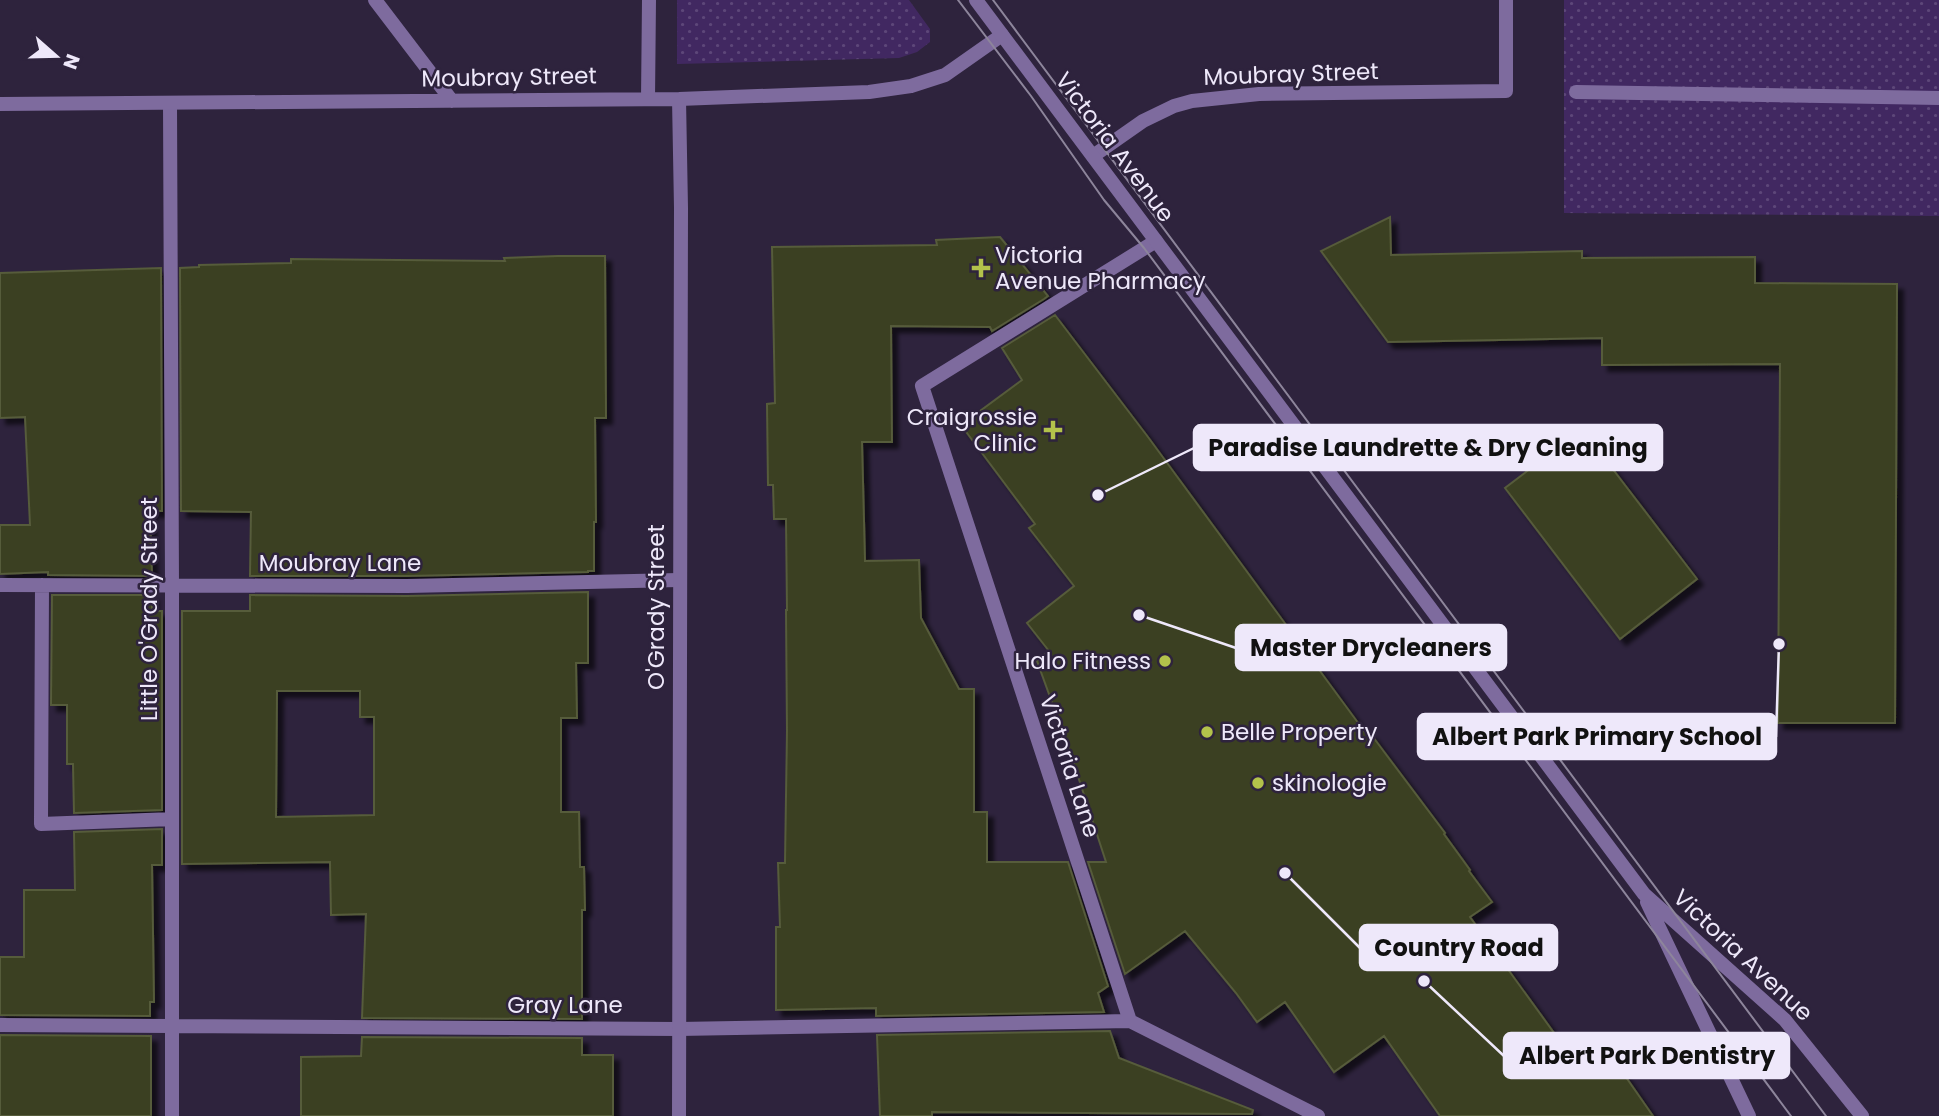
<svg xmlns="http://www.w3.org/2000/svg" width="1939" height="1116" viewBox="0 0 1939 1116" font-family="Poppins,sans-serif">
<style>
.park{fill:url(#park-dots)}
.building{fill:#3b4021;stroke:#565b3b;stroke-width:2;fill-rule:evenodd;filter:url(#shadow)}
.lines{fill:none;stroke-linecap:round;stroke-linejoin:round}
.service{stroke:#7e6b9e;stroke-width:14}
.minor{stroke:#7e6b9e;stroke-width:14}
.tertiary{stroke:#7e6b9e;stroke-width:14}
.tram{stroke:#8d859b;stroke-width:2}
.poi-dot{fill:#b3c24b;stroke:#2e233d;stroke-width:2.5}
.labels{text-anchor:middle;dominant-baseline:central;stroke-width:5;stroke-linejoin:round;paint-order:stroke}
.street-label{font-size:23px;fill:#eee8fa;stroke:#2e233d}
.poi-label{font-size:23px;fill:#eee8fa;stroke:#2e233d;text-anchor:start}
.leader{fill:none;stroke:#eee8fa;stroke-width:2.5}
.callout-dot{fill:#eee8fa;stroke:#2e233d;stroke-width:2.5}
.callout{fill:#eee8fa;stroke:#eee8fa;stroke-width:2.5}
.callout-label{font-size:24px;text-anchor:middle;font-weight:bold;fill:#111}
</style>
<defs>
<pattern id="park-dots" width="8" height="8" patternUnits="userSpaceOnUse" patternTransform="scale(1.75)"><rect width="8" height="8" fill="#412861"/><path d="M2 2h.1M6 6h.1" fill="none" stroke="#5d4779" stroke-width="1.8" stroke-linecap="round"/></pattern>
<filter id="shadow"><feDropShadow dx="6" dy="6" stdDeviation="2" flood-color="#0009"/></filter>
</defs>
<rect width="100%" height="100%" fill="#2e233d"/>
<path class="park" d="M 677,0 L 909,0 L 930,29 L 930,42 L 917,52 L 899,58 L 677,64 Z
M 1564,0 L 1939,0 L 1939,216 L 1564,213 Z"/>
<path class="building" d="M 1390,217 L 1391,255 L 1582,251 L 1582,258 L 1755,257 L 1755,283 L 1897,284 L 1895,723 L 1778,723 L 1780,364 L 1602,365 L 1602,338 L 1388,342 L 1321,251 Z
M 1000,237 L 1048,296 L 1044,299 L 992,331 L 990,327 L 891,326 L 892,442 L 862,442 L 865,561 L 919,560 L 921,618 L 959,689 L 974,689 L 974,812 L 987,812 L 987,862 L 1068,862 L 1108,986 L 1098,993 L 1104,1012 L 876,1016 L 876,1008 L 776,1010 L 776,927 L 780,927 L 778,863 L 785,863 L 787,731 L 786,610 L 787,610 L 786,519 L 774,519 L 773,485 L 768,485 L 767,404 L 775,403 L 772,247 L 937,245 L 936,240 Z
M 558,256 L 605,256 L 606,418 L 595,418 L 596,522 L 594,522 L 594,571 L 588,571 L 588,572 L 407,576 L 250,576 L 251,512 L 181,511 L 180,268 L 199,267 L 199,265 L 291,263 L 291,259 L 505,261 L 504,258 Z
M 161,268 L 162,511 L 150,511 L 152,576 L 48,575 L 48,572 L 0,574 L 0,525 L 30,525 L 25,417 L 0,418 L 0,273 Z
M 1055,315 L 1148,437 L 1367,735 L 1370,733 L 1445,833 L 1444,834 L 1470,870 L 1469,871 L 1492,902 L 1470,917 L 1573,1059 L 1600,1040 L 1653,1116 L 1440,1116 L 1384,1036 L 1334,1072 L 1285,1002 L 1257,1022 L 1236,993 L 1185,931 L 1125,974 L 1088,862 L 1106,862 L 1070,752 L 1037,661 L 1049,651 L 1027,623 L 1074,586 L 1029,528 L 1035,524 L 961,425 L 1022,380 L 1002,348 Z
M 1582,429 L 1697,579 L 1620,639 L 1505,488 Z
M 588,592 L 588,663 L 576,663 L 577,718 L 561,718 L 561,812 L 579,812 L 580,867 L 584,867 L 585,910 L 582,910 L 582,1019 L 362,1018 L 366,914 L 331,915 L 330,862 L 182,864 L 182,611 L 250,611 L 250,595 L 407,596 ZM 277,691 L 360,691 L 360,717 L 374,717 L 374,815 L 276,817 Z
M 52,595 L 152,595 L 152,611 L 162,611 L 162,810 L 74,813 L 73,764 L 67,764 L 67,705 L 51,705 Z
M 162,829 L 162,865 L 152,865 L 154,1002 L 150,1002 L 150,1016 L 0,1015 L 0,957 L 24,957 L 24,890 L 75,890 L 74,832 Z
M 1110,1031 L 1119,1058 L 1253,1110 L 1252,1114 L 932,1112 L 932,1116 L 880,1116 L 877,1035 Z
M 0,1035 L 151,1036 L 151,1116 L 0,1116 Z
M 362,1037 L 582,1038 L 582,1055 L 613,1055 L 613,1116 L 301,1116 L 301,1057 L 361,1056 Z"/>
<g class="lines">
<path class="service" d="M 1576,92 L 1939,98
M 170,103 L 172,585 L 172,1116
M 1156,241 L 922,386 L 1130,1021 L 1318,1116
M 0,585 L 407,586 L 679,580
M 42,585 L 41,824 L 172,819
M 0,1025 L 679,1029 L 1130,1021"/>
<path class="minor" d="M 375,0 L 452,101
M 648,99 L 649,0
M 0,104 L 679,99 L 869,92 L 911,86 L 945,75 L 1002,35
M 1093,156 L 1143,121 L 1174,106 L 1192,101 L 1259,94 L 1506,91 L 1506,0
M 679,1116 L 681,208 L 679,99"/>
<path class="tertiary" d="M 976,0 L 1644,894 L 1785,1020 L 1862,1116
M 1647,902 L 1749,1116"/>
<path class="tram" d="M 958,0 L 1031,96 L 1104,200 L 1144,248 L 1791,1116
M 993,0 L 1826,1116"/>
</g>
<g class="poi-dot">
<path d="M977.5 257.5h7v7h7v7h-7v7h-7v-7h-7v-7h7z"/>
<path d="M1049.5 419.5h7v7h7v7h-7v7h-7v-7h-7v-7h7z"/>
<circle cx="1165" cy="661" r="7"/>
<circle cx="1207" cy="732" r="7"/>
<circle cx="1258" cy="783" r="7"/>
</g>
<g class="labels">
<g class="street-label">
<text transform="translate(1291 74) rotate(-2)">Moubray Street</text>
<text transform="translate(509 77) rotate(-1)">Moubray Street</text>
<text transform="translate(1115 147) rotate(53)">Victoria Avenue</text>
<text x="340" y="563">Moubray Lane</text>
<text transform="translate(656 607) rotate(-90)">O'Grady Street</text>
<text transform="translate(149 609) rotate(-90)">Little O'Grady Street</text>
<text transform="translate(1070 766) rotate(72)">Victoria Lane</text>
<text transform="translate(1743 955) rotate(43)">Victoria Avenue</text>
<text x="565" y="1005">Gray Lane</text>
</g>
<g class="poi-label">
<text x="995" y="255">Victoria<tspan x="995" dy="26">Avenue Pharmacy</tspan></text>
<text x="1037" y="417" text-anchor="end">Craigrossie<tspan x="1037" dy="26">Clinic</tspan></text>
<text x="1151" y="661" text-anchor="end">Halo Fitness</text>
<text x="1221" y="732">Belle Property</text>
<text x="1272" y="783">skinologie</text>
</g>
</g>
<path class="leader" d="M1098 495L1194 448M1139 615L1236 648M1779 644L1776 737M1285 873L1360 948M1424 981L1504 1056"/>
<g class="callout-dot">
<circle cx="1098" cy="495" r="7"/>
<circle cx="1139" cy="615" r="7"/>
<circle cx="1779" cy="644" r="7"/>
<circle cx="1285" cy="873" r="7"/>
<circle cx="1424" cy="981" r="7"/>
</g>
<g class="callout">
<rect x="1194" y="425" width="468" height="45" rx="7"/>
<rect x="1236" y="625" width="270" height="45" rx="7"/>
<rect x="1418" y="714" width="358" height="45" rx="7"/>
<rect x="1360" y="925" width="197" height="45" rx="7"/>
<rect x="1504" y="1033" width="285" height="45" rx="7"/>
</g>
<g class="callout-label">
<text x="1428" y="456">Paradise Laundrette &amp; Dry Cleaning</text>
<text x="1371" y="656">Master Drycleaners</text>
<text x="1597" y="745">Albert Park Primary School</text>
<text x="1459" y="956">Country Road</text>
<text x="1647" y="1064">Albert Park Dentistry</text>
</g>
<g transform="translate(56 56) rotate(110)" stroke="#2e233d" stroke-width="5" paint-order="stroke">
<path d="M0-5L12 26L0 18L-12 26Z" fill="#eee8fa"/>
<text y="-10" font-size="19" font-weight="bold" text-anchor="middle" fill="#eee8fa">N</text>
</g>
</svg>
